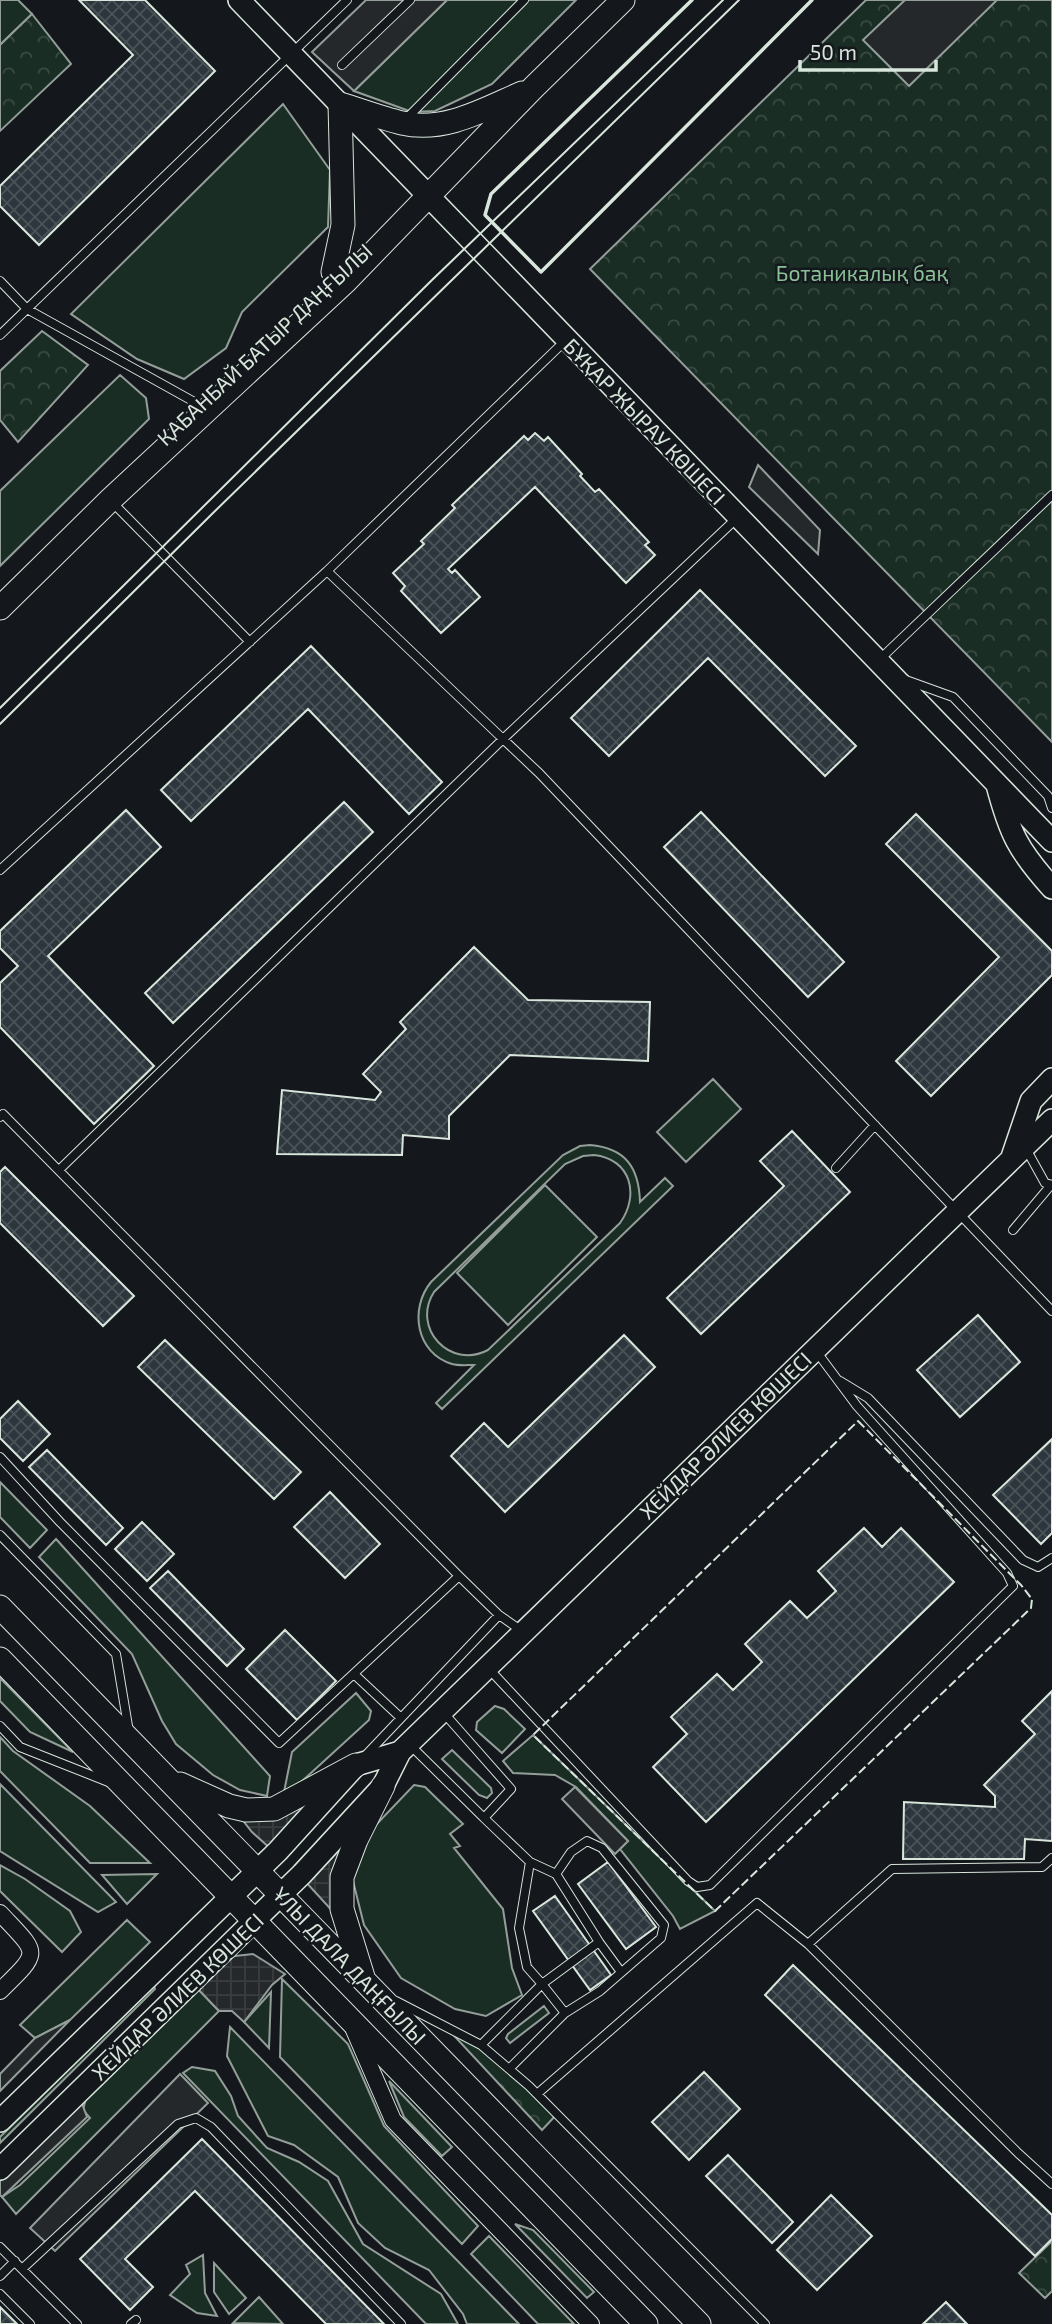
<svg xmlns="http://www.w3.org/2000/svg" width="1052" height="2324" viewBox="0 0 1052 2324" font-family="'Exo 2',sans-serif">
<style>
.grass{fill:#1a2d24;stroke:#939e99;stroke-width:2;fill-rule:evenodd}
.forest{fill:url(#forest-crowns);stroke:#939e99;stroke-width:2}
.parking{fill:#24282b;stroke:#939e99;stroke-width:2}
.plaza{fill:url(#plaza-grid);stroke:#939e99;stroke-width:2}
.building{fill:url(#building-cross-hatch);stroke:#d8e6dc;stroke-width:2}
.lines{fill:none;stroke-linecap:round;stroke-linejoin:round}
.service-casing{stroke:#d8e6dc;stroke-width:10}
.minor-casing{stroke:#d8e6dc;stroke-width:18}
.tertiary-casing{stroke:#d8e6dc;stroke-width:24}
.secondary-casing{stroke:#d8e6dc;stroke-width:25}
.service{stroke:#14181c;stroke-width:8}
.minor{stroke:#14181c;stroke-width:16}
.tertiary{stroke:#14181c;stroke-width:21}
.secondary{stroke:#14181c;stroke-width:23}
.tram{stroke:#d8e6dc;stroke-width:2}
.fence{stroke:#d8e6dc;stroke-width:2;stroke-dasharray:9 3.5;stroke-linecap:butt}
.wall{stroke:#d8e6dc;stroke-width:3.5}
.labels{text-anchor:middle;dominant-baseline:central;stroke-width:5;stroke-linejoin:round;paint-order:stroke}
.park-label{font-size:21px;fill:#8ac095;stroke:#14181c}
.street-label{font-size:21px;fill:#d8e6dc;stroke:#14181c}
</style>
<defs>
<pattern id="forest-crowns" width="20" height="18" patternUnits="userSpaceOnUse" patternTransform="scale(1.75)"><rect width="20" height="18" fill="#1a2d24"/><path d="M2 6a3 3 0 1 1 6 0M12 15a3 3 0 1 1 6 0" fill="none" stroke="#3b4b43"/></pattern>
<pattern id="plaza-grid" width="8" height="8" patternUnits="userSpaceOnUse" patternTransform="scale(1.75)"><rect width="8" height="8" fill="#24282b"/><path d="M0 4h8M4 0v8" fill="none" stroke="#393d3f"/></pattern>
<pattern id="building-cross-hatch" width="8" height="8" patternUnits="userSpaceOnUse" patternTransform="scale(1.75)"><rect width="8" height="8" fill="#2c363c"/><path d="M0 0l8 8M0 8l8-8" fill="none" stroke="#4a5358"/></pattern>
</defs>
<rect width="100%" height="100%" fill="#14181c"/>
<path class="grass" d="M 0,0 L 18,0 L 32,14 L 0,45 Z
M 447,0 L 576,0 L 492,84 L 435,111 L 412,112 L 354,91 Z
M 283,104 L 330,170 L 328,227 L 242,312 L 226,348 L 184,379 L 137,359 L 71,314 Z
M 120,375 L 146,398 L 149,419 L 0,566 L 0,491 Z
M 713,1079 L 741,1109 L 686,1162 L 657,1132 Z
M 590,1145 C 626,1148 639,1168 640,1202 L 665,1178 L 673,1186 L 442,1409 L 436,1403 L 474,1365 C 467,1365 459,1366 452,1364 C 416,1353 409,1309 431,1282 L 563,1155 L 580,1146 ZM 594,1155 C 631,1159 640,1195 620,1223 L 488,1350 C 450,1370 411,1328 434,1292 L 565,1164 L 583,1156 Z
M 545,1185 L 597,1237 L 508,1325 L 457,1273 Z
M 0,1482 L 47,1530 L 30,1548 L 0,1517 Z
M 56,1539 L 270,1776 L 267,1796 L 240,1790 L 213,1775 L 176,1744 L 162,1721 L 132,1654 L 39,1557 Z
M 0,1678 L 73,1752 L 30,1732 L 0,1701 Z
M 356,1693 L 371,1711 L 369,1720 L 300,1783 L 284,1792 L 292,1752 Z
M 495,1706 L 504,1709 L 525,1729 L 502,1753 L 476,1730 L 477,1722 Z
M 533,1735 L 715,1911 L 680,1929 L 673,1916 L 620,1849 L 628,1841 L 576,1787 L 555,1775 L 513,1773 L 503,1761 Z
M 0,1737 L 13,1751 L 90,1806 L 150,1863 L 90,1863 L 0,1771 Z
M 452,1750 L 491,1788 L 492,1793 L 487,1798 L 479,1795 L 442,1759 Z
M 0,1784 L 116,1902 L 98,1912 L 0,1851 Z
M 414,1785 L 425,1787 L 463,1824 L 450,1834 L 460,1846 L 454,1848 L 503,1909 L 512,1968 L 522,1995 L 486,2016 L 455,2009 L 401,1978 L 364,1925 L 352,1877 L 371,1830 Z
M 0,1865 L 25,1879 L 70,1911 L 81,1932 L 62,1952 L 0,1891 Z
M 157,1874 L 127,1904 L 102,1875 Z
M 127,1920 L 150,1942 L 70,2020 L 35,2038 L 20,2025 Z
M 282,1979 L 348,2044 L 384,2126 L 478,2226 L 462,2244 L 280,2057 Z
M 154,1986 L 155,1989 L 0,2143 L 0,2137 Z
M 197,1988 L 219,2011 L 16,2214 L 2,2197 L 20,2185 L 90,2118 L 83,2110 L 86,2098 Z
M 271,1992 L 269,2048 L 244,2022 Z
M 544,2006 L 549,2013 L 510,2043 L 506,2038 L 508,2034 Z
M 230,2027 L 519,2324 L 467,2324 L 463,2314 L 429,2270 L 385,2248 L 358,2223 L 338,2177 L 294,2145 L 268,2136 L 227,2056 Z
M 192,2067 L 215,2071 L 231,2096 L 238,2116 L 267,2148 L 299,2162 L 328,2181 L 363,2244 L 441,2294 L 458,2324 L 426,2324 L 183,2073 Z
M 389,2081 L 452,2147 L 442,2156 L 404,2117 Z
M 515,2224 L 533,2230 L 594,2292 L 587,2298 Z
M 489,2236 L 574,2324 L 538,2324 L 471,2254 Z
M 203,2255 L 205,2293 L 217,2316 L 197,2313 L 170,2295 L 190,2274 L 186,2265 Z
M 214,2263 L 246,2298 L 229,2314 L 214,2292 Z
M 259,2297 L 283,2324 L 233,2323 Z"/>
<path class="forest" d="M 866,0 L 1052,0 L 1052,742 L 590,269 Z
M 32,14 L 71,64 L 0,131 L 0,45 Z
M 42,331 L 88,365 L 18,442 L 0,420 L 0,371 Z
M 446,2027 L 481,2045 L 557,2114 L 542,2130 Z
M 1052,2241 L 1052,2291 L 1045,2298 L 1019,2273 Z"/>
<path class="parking" d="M 366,0 L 447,0 L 354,91 L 312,52 Z
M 905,0 L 997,0 L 909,86 L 863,40 Z
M 758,465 L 820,530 L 818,554 L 749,487 Z
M 575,1787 L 628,1841 L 615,1854 L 562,1799 Z
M 70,2020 L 0,2091 L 0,2074 L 35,2038 Z
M 180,2074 L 208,2103 L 55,2251 L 30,2228 Z
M 81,2101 L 87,2117 L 2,2197 L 0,2195 L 0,2181 Z"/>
<path class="plaza" d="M 310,1805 L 271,1849 L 252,1832 L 237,1813 L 274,1814 Z
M 342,1843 L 333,1871 L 336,1915 L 304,1880 Z
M 253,1954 L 285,1974 L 272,1985 L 244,2022 L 232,2011 L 219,2011 L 197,1988 L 217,1966 L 235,1956 Z"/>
<path class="building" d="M 79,0 L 145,0 L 215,71 L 39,245 L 0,206 L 0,186 L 133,55 Z
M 535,433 L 544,441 L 548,437 L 582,474 L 580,476 L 595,492 L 599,489 L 649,542 L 645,545 L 655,555 L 626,583 L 535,487 L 448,569 L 452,573 L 455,570 L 480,597 L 441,633 L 401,591 L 405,586 L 393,573 L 424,544 L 421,541 L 455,508 L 452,505 L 524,436 L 528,440 Z
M 700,590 L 856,746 L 825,776 L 708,658 L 609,756 L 571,718 Z
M 311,646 L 442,782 L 409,814 L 308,709 L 191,821 L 161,790 Z
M 344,802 L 373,832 L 173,1023 L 145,993 Z
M 126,810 L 161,847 L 48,956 L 154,1066 L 94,1124 L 0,1027 L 0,983 L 18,966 L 0,948 L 0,931 Z
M 701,812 L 844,962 L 808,997 L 664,847 Z
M 916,814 L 1052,951 L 1052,975 L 931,1096 L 896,1061 L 999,957 L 886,844 Z
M 474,947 L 528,1000 L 650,1002 L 648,1061 L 510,1055 L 449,1116 L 449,1139 L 403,1135 L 402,1155 L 277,1154 L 282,1090 L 375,1100 L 381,1092 L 363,1074 L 406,1029 L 400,1022 Z
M 792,1131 L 850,1192 L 701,1334 L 667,1298 L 784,1186 L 760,1161 Z
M 5,1167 L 134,1296 L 103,1326 L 0,1223 L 0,1172 Z
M 978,1315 L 1020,1362 L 960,1417 L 917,1370 Z
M 624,1335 L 655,1367 L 505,1512 L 451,1456 L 484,1423 L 508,1447 Z
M 165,1340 L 301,1472 L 274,1499 L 138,1367 Z
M 18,1401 L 50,1434 L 23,1461 L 0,1438 L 0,1419 Z
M 1052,1439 L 1052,1533 L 1041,1544 L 993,1495 Z
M 47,1450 L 123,1528 L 106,1545 L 29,1467 Z
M 330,1492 L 380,1544 L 345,1578 L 294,1527 Z
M 142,1522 L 174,1554 L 147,1581 L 115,1549 Z
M 864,1528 L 882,1547 L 901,1528 L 954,1582 L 706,1822 L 653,1767 L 687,1734 L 671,1717 L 717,1674 L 733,1690 L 762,1662 L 745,1644 L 790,1601 L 807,1618 L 836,1591 L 818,1571 Z
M 168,1571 L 244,1649 L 227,1666 L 150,1588 Z
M 285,1630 L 336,1681 L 297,1720 L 246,1669 Z
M 1052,1691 L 1052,1841 L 1025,1839 L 1024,1859 L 903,1859 L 904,1802 L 995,1807 L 995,1796 L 984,1785 L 1035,1734 L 1022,1721 Z
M 608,1862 L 656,1927 L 626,1949 L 578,1884 Z
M 555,1896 L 611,1975 L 590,1990 L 533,1911 Z
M 793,1965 L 1052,2215 L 1052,2239 L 1035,2256 L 765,1995 Z
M 704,2072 L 740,2109 L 689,2160 L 652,2122 Z
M 202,2139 L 384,2324 L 326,2324 L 195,2191 L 125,2259 L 153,2287 L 130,2310 L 80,2259 Z
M 728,2155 L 793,2222 L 772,2243 L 706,2176 Z
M 831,2195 L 872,2236 L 817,2290 L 777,2250 Z
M 946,2302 L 967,2324 L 923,2324 Z
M 0,2307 L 17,2324 L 0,2324 Z"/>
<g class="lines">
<g class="service-casing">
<path id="service" d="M 342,65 L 410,0
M 405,120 L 524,0
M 0,281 L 27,309 L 198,404
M 0,335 L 347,0
M 112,502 L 250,642
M 738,517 L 503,739 L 539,773 L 1052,1311
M 327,571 L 566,340
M 878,661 L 1052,495
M 903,679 L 953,697 L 1048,796 L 1052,808
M 0,870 L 327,571 L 503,739 L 59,1170
M 0,1117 L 3,1114 L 459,1576 L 499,1615 L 522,1631
M 1025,1147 L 1045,1183 L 1052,1185
M 836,1168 L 875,1125
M 1013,1230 L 1051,1185
M 840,1381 L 868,1398 L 1023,1560 L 1038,1567 L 1052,1558
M 0,1457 L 60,1522 L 279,1743 L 459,1576
M 0,1535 L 116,1654 L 129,1732
M 489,1669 L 688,1881 L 697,1887 L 710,1885 L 1013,1586 L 1007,1573 L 857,1406 L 816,1351
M 355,1675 L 401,1718
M 0,1726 L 20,1747 L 111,1783
M 409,1744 L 484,1818 L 511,1789 L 443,1712
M 364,1757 L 499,1615
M 484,1818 L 530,1862 L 519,1928 L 527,1967 L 542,1984 L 599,1942 L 556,1874 L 530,1862
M 556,1874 L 571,1852 L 587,1841 L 602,1848 L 664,1925 L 661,1938 L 600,1991 L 565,2013
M 599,1942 L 621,1972
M 808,1944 L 892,1869 L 1042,1867 L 1052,1858
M 396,2001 L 481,2045 L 529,2086 L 765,2324
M 481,2045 L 542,1984 L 565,2013 L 509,2069
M 537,2094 L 757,1903 L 808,1944 L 1018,2153 L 1052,2184
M 0,2247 L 77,2324
M 22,2269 L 178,2124 L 196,2118 L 211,2127 L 401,2324
M 0,2276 L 15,2261
M 0,2294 L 30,2324
M 131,2324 L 136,2320"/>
</g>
<g class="minor-casing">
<path id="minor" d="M 0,1913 C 39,1955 42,1950 0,1991
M 354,2030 L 393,2120 L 591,2324"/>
</g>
<g class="tertiary-casing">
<path id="tertiary" d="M 239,0 L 1052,841
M 997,785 C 1010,834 1018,850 1052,888
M 1012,1157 L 1031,1101 L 1052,1079
M 0,2121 L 278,1851 L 356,1765 L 400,1752
M 0,2169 L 302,1874 L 383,1786 L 400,1752 L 1052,1120"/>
</g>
<g class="secondary-casing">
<path id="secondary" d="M 333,272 L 343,225 L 340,104 C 360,110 381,118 402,123 C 444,133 485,109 522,93
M 0,608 L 110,500 L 346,281 L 534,87 L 623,0
M 0,1607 L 699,2324
M 0,1659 L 646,2324
M 180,1784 L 229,1806 L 246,1810 L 274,1809 L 356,1765
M 363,1977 L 342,1909 L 342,1877 L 356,1840 L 383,1786"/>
</g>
<use href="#service" class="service"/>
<use href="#minor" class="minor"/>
<use href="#tertiary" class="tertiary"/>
<use href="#secondary" class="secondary"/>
<path class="tram" d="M 0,708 L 432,280 L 723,0
M 0,724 L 214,512 L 739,0"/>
<path class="fence" d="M 858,1421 L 1021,1585 L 1032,1599 L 1031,1608 L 715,1911 L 533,1735 Z"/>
<path class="wall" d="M 692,0 L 491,194 L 485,215 L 541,272 L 812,0"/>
</g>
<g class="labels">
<g class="park-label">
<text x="862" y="272">Ботаникалық бақ</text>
</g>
<g class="street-label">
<text transform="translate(264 344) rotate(-43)">ҚАБАНБАЙ БАТЫР ДАҢҒЫЛЫ</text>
<text transform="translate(645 421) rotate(46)">БҰҚАР ЖЫРАУ КӨШЕСІ</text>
<text transform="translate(725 1435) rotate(-44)">ХЕЙДАР ӘЛИЕВ КӨШЕСІ</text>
<text transform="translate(350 1965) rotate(46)">ҰЛЫ ДАЛА ДАҢҒЫЛЫ</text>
<text transform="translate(177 1996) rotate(-44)">ХЕЙДАР ӘЛИЕВ КӨШЕСІ</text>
</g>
</g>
<path d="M800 60v10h136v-10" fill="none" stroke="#d8e6dc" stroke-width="3.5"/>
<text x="810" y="60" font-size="21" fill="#d8e6dc" stroke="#14181c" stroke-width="5" paint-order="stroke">50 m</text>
</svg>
